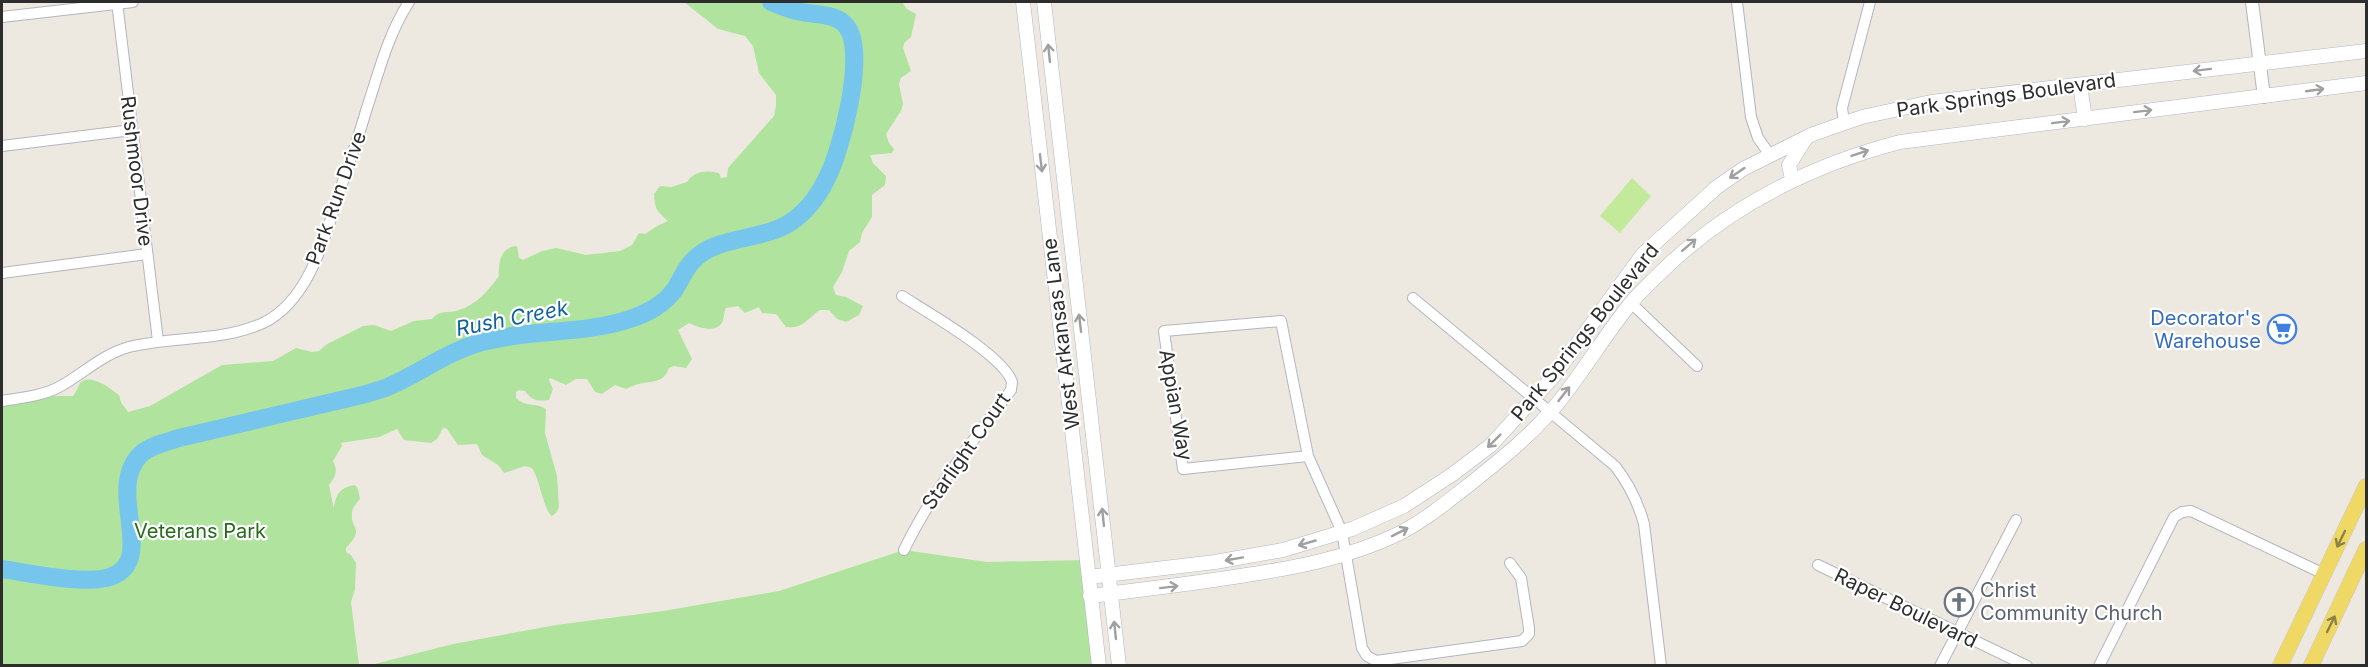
<svg xmlns="http://www.w3.org/2000/svg" width="2368" height="667" viewBox="0 0 2368 667" font-family="Inter,sans-serif">
<style>
.green{fill:#b0e39e}
.pitch{fill:#c2ea9a}
.lines{fill:none;stroke-linecap:round;stroke-linejoin:round}
.river{stroke:#76c5ed;stroke-width:18}
.minor-casing{stroke:#b3b5c0;stroke-width:12}
.tertiary-casing{stroke:#b3b5c0;stroke-width:14}
.secondary-casing{stroke:#b3b5c0;stroke-width:15}
.primary-casing{stroke:#c8c8c8;stroke-width:16}
.minor{stroke:#fff;stroke-width:10}
.tertiary{stroke:#fff;stroke-width:12}
.secondary{stroke:#fff;stroke-width:14}
.primary{stroke:#efd864;stroke-width:15}
.oneway{stroke:#a0a0a0}
.oneway2{stroke:#8e8248}
.labels{text-anchor:middle;dominant-baseline:central;stroke-width:4.5;stroke-linejoin:round;paint-order:stroke}
.street-label{font-size:20px;fill:#2d2d2d;stroke:#fff}
.shop-label{font-size:20px;fill:#366cbe;stroke:#fff;text-anchor:end}
.park-label{font-size:20px;fill:#276a1c;stroke:#fff}
.worship-label{font-size:20px;fill:#5b616d;stroke:#fff;text-anchor:start}
.water-label{font-size:21px;font-style:italic;fill:#10639e;stroke:#fff}
</style>
<rect width="100%" height="100%" fill="#eee9e0"/>
<path class="green" d="M 684,2 L 853,2 L 859,3 L 863,2 L 902,2 L 907,9 L 916,14 L 911,37 L 904,43 L 903,48 L 911,71 L 901,78 L 899,84 L 903,104 L 901,111 L 886,134 L 889,143 L 894,149 L 892,153 L 870,155 L 873,163 L 886,176 L 885,185 L 872,195 L 872,217 L 862,233 L 860,242 L 849,251 L 842,272 L 833,287 L 836,295 L 846,297 L 863,306 L 859,315 L 846,322 L 837,319 L 829,310 L 820,310 C 808,318 802,330 786,327 L 776,314 L 762,313 L 759,307 L 745,313 L 738,306 L 726,308 C 724,312 724,319 722,323 C 714,334 698,327 689,323 L 678,330 L 692,359 L 686,368 L 674,366 L 669,368 C 663,385 650,380 635,385 C 632,386 629,388 626,389 L 615,385 L 602,394 L 595,392 L 587,379 L 576,379 L 566,385 L 550,378 L 549,380 L 553,389 L 549,400 C 538,402 531,400 525,391 L 519,390 L 516,392 L 516,398 C 527,408 535,402 546,409 L 545,433 L 557,476 L 559,507 L 556,513 L 552,516 C 543,509 541,482 532,468 L 525,466 L 504,473 L 498,465 L 482,455 L 477,444 L 458,445 L 447,429 L 443,428 L 437,439 L 431,443 L 404,440 L 397,429 L 379,437 L 341,443 L 342,446 L 333,461 C 338,470 336,477 329,485 L 334,509 C 335,495 340,487 355,485 L 358,489 L 360,499 C 357,503 353,506 352,512 C 350,531 366,526 346,548 L 346,552 L 351,555 L 356,563 L 355,589 L 351,602 L 359,665 L 2,665 L 2,406 L 21,401 L 31,402 L 51,396 L 73,396 C 76,392 78,387 80,383 C 90,372 111,389 119,395 L 121,402 L 128,412 L 150,406 L 222,365 L 273,361 L 296,348 L 312,352 L 319,351 L 327,344 L 363,326 L 374,325 L 391,331 L 414,321 L 432,319 C 440,309 448,314 459,310 C 476,305 489,290 499,276 C 498,262 501,247 517,246 L 519,258 L 523,260 L 542,251 L 556,248 L 586,255 L 620,251 L 632,245 L 639,233 L 645,234 L 657,226 L 668,221 C 657,211 655,210 654,194 L 660,186 L 671,187 L 687,182 C 694,171 707,170 719,173 L 721,178 L 727,177 L 728,168 L 774,116 L 776,106 L 776,95 L 759,73 L 753,46 L 745,36 L 718,29 Z
M 904,550 L 987,562 L 1086,560 L 1098,666 L 367,666 L 453,644 L 556,625 L 663,611 L 779,591 Z"/>
<path class="pitch" d="M 1632,178 L 1651,196 L 1620,233 L 1600,216 Z"/>
<g class="lines">
<path class="river" d="M 2,569 C 29,573 80,584 106,578 C 162,564 103,491 141,454 C 151,445 167,442 179,438 L 362,395 C 372,392 382,390 392,385 C 423,371 449,351 482,342 C 530,329 582,335 630,319 C 646,314 665,304 675,289 C 682,278 687,264 698,256 C 722,236 764,240 791,222 C 806,212 818,196 826,180 C 841,152 867,54 847,27 C 837,13 815,15 801,12 C 790,10 781,6 771,2"/>
<g class="minor-casing">
<path id="minor" d="M 117,2 L 158,341
M 1737,2 L 1751,117 L 1758,138 L 1770,155
M 2,17 L 133,2
M 1844,122 L 1842,108 L 1870,2
M 2,146 L 132,130
M 2,273 L 147,254
M 902,296 C 927,312 1004,356 1012,382 L 1011,390 C 972,442 932,492 904,550
M 1413,298 L 1615,466 C 1629,484 1638,502 1644,524 L 1661,666
M 1631,303 L 1697,366
M 1281,321 L 1308,456 L 1183,469 L 1164,331 Z
M 2,401 C 20,398 42,396 59,387 C 83,374 101,355 129,347 C 173,336 221,342 263,323 C 309,301 325,237 339,193 C 348,166 358,139 366,111 C 378,75 388,34 409,2
M 1308,456 L 1342,532 L 1362,648 L 1367,656 L 1376,661 L 1522,641 L 1529,634 L 1529,628 L 1521,578 L 1510,563
M 1818,565 L 2027,666
M 1940,666 L 2016,520
M 2099,666 L 2174,517 L 2182,512 L 2191,511 L 2324,574"/>
</g>
<g class="tertiary-casing">
<path id="tertiary" d="M 2252,2 L 2264,97"/>
</g>
<g class="secondary-casing">
<path id="secondary" d="M 1023,2 L 1099,666
M 1044,2 L 1119,666
M 2080,85 L 2085,119
M 1792,179 L 1789,165 L 1806,138
M 1089,577 L 1215,562 L 1283,550 L 1352,529 L 1404,506 L 1453,474 L 1491,445 L 1553,377 L 1643,254 L 1717,187 L 1743,169 L 1813,134 L 1862,117 L 1931,102 L 2366,51
M 1090,596 C 1140,590 1190,584 1240,576 C 1294,568 1348,558 1398,534 C 1424,521 1447,502 1470,484 C 1504,457 1538,430 1565,394 C 1587,365 1607,333 1630,304 C 1638,294 1648,285 1657,276 C 1725,208 1808,166 1900,142 L 2366,83"/>
</g>
<g class="primary-casing">
<path id="primary" d="M 2280,666 L 2366,486
M 2311,666 L 2366,549"/>
</g>
<use href="#minor" class="minor"/>
<use href="#tertiary" class="tertiary"/>
<use href="#secondary" class="secondary"/>
<use href="#primary" class="primary"/>
</g>
<defs><path id="oneway-shaft" d="M-6 0H5M1.5-3L5.5 0L1.5 3" fill="none" stroke-width="1.6" stroke-linecap="round" stroke-linejoin="round" transform="scale(1.5)"/></defs>
<g class="oneway">
<use href="#oneway-shaft" transform="translate(1049 53) rotate(-96)"/>
<use href="#oneway-shaft" transform="translate(2202 70) rotate(173)"/>
<use href="#oneway-shaft" transform="translate(2315 90) rotate(-8)"/>
<use href="#oneway-shaft" transform="translate(2143 111) rotate(-7)"/>
<use href="#oneway-shaft" transform="translate(2061 122) rotate(-7)"/>
<use href="#oneway-shaft" transform="translate(1860 153) rotate(-19)"/>
<use href="#oneway-shaft" transform="translate(1041 163) rotate(83)"/>
<use href="#oneway-shaft" transform="translate(1737 173) rotate(146)"/>
<use href="#oneway-shaft" transform="translate(1689 245) rotate(-41)"/>
<use href="#oneway-shaft" transform="translate(1080 323) rotate(-97)"/>
<use href="#oneway-shaft" transform="translate(1564 394) rotate(-52)"/>
<use href="#oneway-shaft" transform="translate(1494 441) rotate(135)"/>
<use href="#oneway-shaft" transform="translate(1103 517) rotate(-96)"/>
<use href="#oneway-shaft" transform="translate(1400 532) rotate(-27)"/>
<use href="#oneway-shaft" transform="translate(1307 543) rotate(164)"/>
<use href="#oneway-shaft" transform="translate(1234 559) rotate(170)"/>
<use href="#oneway-shaft" transform="translate(1169 587) rotate(-7)"/>
<use href="#oneway-shaft" transform="translate(1115 630) rotate(-96)"/>
</g>
<g class="oneway2">
<use href="#oneway-shaft" transform="translate(2341 539) rotate(116)"/>
<use href="#oneway-shaft" transform="translate(2331 624) rotate(-64)"/>
</g>
<defs>
<g id="supermarket-ring" transform="scale(1.5)"><circle r="9.5" fill="#fff" stroke="#3f7fe0" stroke-width="1.5"/><path d="M-6-5.5h2.5l.6 2H6L4.5 2H-2.5L-4.4-4H-6ZM-1.5 3.2a1.3 1.3 0 1 0 .1 0ZM3 3.2a1.3 1.3 0 1 0 .1 0Z" fill="#3f7fe0"/></g>
<g id="church-ring" transform="scale(1.5)"><circle r="9.5" fill="#fff" stroke="#6b7280" stroke-width="1.5"/><path d="M-1.2-6h2.4v3.5h3.3v2.4h-3.3V6h-2.4V-.1h-3.3v-2.4h3.3Z" fill="#6b7280"/></g>
</defs>
<g fill-rule="evenodd">
<use href="#supermarket-ring" x="2282" y="329"/>
<use href="#church-ring" x="1959" y="602"/>
</g>
<g class="labels">
<g class="street-label">
<text transform="translate(2006 95) rotate(-8)">Park Springs Boulevard</text>
<text transform="translate(137 171) rotate(83)">Rushmoor Drive</text>
<text transform="translate(336 198) rotate(-70)">Park Run Drive</text>
<text transform="translate(1585 332) rotate(-51)">Park Springs Boulevard</text>
<text transform="translate(1061 334) rotate(-97)">West Arkansas Lane</text>
<text transform="translate(1176 405) rotate(80)">Appian Way</text>
<text transform="translate(966 451) rotate(-55)">Starlight Court</text>
<text transform="translate(1906 608) rotate(26)">Raper Boulevard</text>
</g>
<g class="shop-label">
<text x="2261" y="318">Decorator's<tspan x="2261" dy="23">Warehouse</tspan></text>
</g>
<g class="park-label">
<text x="200" y="531">Veterans Park</text>
</g>
<g class="worship-label">
<text x="1980" y="590">Christ<tspan x="1980" dy="23">Community Church</tspan></text>
</g>
<g class="water-label">
<text transform="translate(512 318) rotate(-11)">Rush Creek</text>
</g>
</g>
<rect width="2368" height="667" fill="none" stroke="#2d2d2d" stroke-width="6"/>
</svg>
